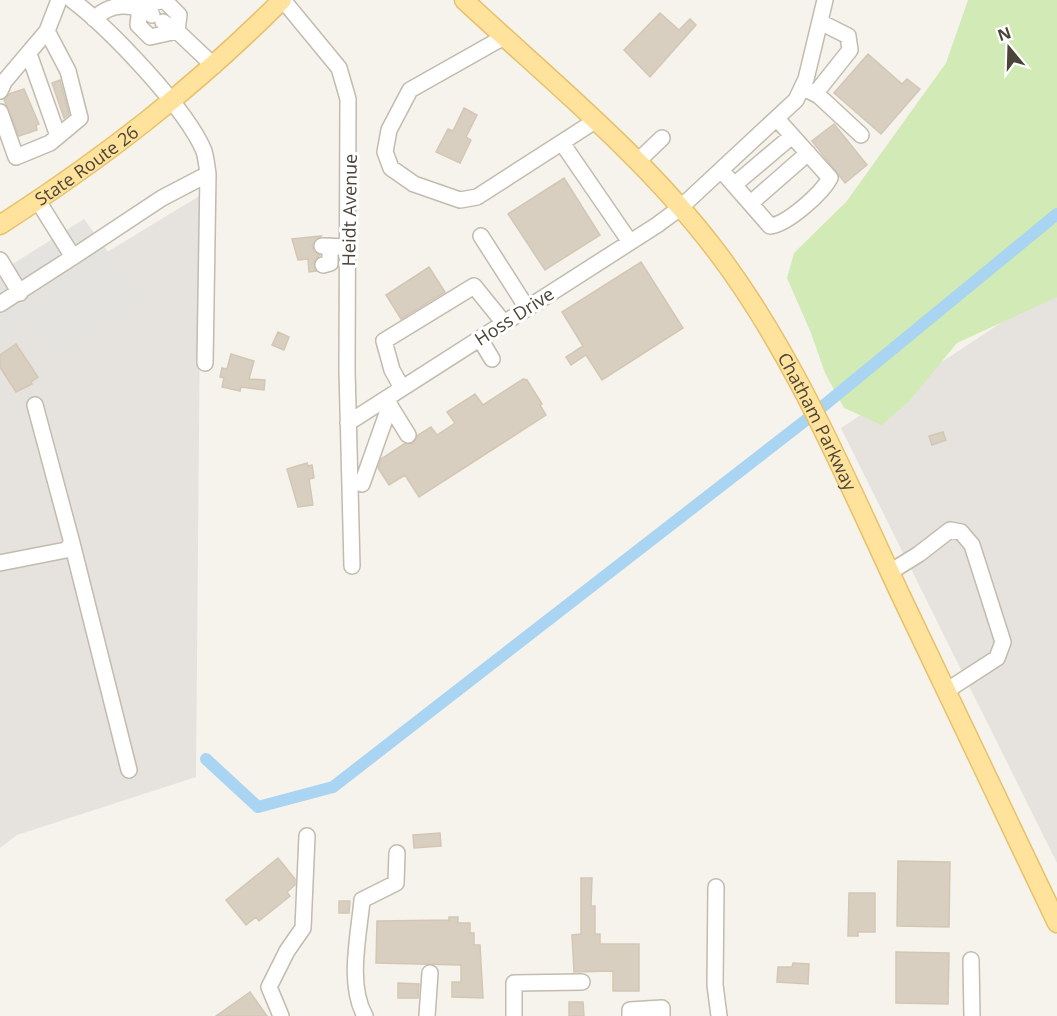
<svg xmlns="http://www.w3.org/2000/svg" width="1057" height="1016" viewBox="0 0 1057 1016" font-family="'Open Sans',sans-serif">
<style>
.industrial{fill:#e6e2dd}
.green{fill:#d2eab5}
.parking{fill:#e5e3e0}
.lines{fill:none;stroke-linecap:round;stroke-linejoin:round}
.canal{stroke:#a9d4f2;stroke-width:12}
.building{fill:#d8cfc1;stroke:#d3c7b4;stroke-width:1.5}
.minor-casing{stroke:#c2bbae;stroke-width:18}
.major-casing{stroke:#e6c16a;stroke-width:21}
.minor{stroke:#fff;stroke-width:15}
.major{stroke:#ffe39c;stroke-width:18}
.labels{text-anchor:middle;dominant-baseline:central;stroke-width:6;stroke-linejoin:round;paint-order:stroke}
.street-label{font-size:18px;fill:#4b4439;stroke:#fff}
</style>
<rect width="100%" height="100%" fill="#f6f3ec"/>
<path class="industrial" d="M 201,195 L 196,777 L 17,835 L 0,848 L 0,317 Z
M 1057,286 L 1057,863 L 841,428 Z"/>
<path class="green" d="M 968,0 L 1057,0 L 1057,297 L 957,343 L 910,400 L 882,425 L 844,408 L 825,373 L 811,333 L 787,278 L 794,253 L 846,202 L 946,63 Z"/>
<path class="parking" d="M 84,219 L 146,303 L 56,360 L 30,326 L 0,343 L 0,272 Z"/>
<g class="lines">
<path class="canal" d="M 822,407 L 1057,214
M 206,759 L 258,807 L 333,787 L 806,420"/>
</g>
<path class="building" d="M 660,13 L 679,30 L 690,19 L 696,25 L 650,77 L 624,50 Z
M 868,54 L 902,84 L 907,79 L 920,89 L 881,134 L 834,93 Z
M 60,80 L 69,114 L 64,118 L 52,83 Z
M 24,89 L 39,124 L 36,125 L 37,130 L 19,136 L 4,100 L 9,94 Z
M 464,108 L 477,115 L 466,137 L 471,140 L 460,163 L 436,152 L 448,129 L 453,131 Z
M 834,124 L 867,165 L 845,183 L 812,141 Z
M 564,178 L 600,235 L 545,270 L 508,214 Z
M 321,236 L 312,245 L 314,251 L 320,255 L 314,262 L 316,271 L 309,272 L 308,259 L 298,260 L 292,239 Z
M 641,262 L 683,328 L 602,380 L 586,355 L 571,365 L 566,357 L 583,346 L 562,312 Z
M 429,267 L 445,292 L 401,319 L 386,295 Z
M 278,332 L 289,337 L 284,350 L 272,345 Z
M 16,344 L 38,377 L 31,382 L 32,384 L 16,392 L 0,367 L 0,355 Z
M 231,354 L 254,361 L 249,379 L 265,380 L 264,390 L 241,387 L 240,391 L 222,387 L 224,378 L 220,377 L 222,368 L 227,369 Z
M 523,379 L 527,380 L 542,404 L 540,405 L 546,415 L 419,497 L 405,475 L 389,485 L 378,468 L 381,459 L 404,444 L 414,443 L 418,435 L 431,427 L 437,435 L 455,423 L 447,412 L 475,394 L 483,405 Z
M 943,432 L 946,440 L 932,445 L 929,436 Z
M 307,463 L 308,466 L 312,465 L 314,478 L 309,479 L 313,505 L 298,507 L 287,469 Z
M 440,833 L 441,846 L 414,848 L 413,835 Z
M 278,858 L 295,879 L 295,885 L 287,892 L 290,896 L 259,921 L 256,917 L 246,925 L 226,900 Z
M 898,861 L 950,862 L 949,927 L 897,926 Z
M 581,878 L 592,878 L 591,906 L 595,906 L 595,934 L 600,934 L 600,944 L 639,944 L 639,991 L 613,991 L 613,971 L 574,972 L 572,935 L 581,934 Z
M 849,893 L 875,893 L 875,932 L 858,932 L 858,936 L 848,936 Z
M 339,901 L 350,901 L 349,913 L 339,913 Z
M 449,917 L 458,917 L 458,923 L 470,923 L 470,933 L 474,933 L 474,945 L 480,945 L 483,998 L 452,997 L 452,982 L 461,982 L 461,965 L 376,963 L 377,921 L 449,920 Z
M 896,952 L 949,953 L 948,1004 L 896,1003 Z
M 793,963 L 809,964 L 808,984 L 777,982 L 778,967 L 792,967 Z
M 398,983 L 419,984 L 418,998 L 398,998 Z
M 250,992 L 267,1016 L 216,1016 Z
M 569,1002 L 583,1002 L 584,1016 L 569,1016 Z"/>
<g class="lines">
<g class="minor-casing">
<path id="minor" d="M 72,0 C 109,28 186,108 204,151 C 206,158 207,166 208,174 L 205,363
M 163,0 L 140,7 L 138,25 L 150,37 L 177,31 L 179,15 L 164,0
M 283,0 L 339,68 L 348,99 L 347,370 L 352,566
M 94,19 C 111,2 133,3 152,15
M 163,22 L 177,31 L 214,66
M 504,37 L 410,90 L 389,130 L 385,152 L 391,168 L 414,184 L 460,200 L 477,197 L 595,121
M 29,54 L 58,136
M 808,90 L 819,96 L 861,135
M 0,91 L 4,82 L 47,31 L 59,0
M 815,94 L 850,50 L 848,36 L 820,22
M 0,112 L 16,157 L 50,143 L 80,118 L 68,71 L 47,31
M 562,143 L 630,242
M 638,161 L 662,138
M 721,170 L 770,226 C 788,224 822,193 830,178 L 777,119
M 734,185 L 792,136
M 751,203 L 808,153
M 481,236 L 527,308
M 322,246 L 348,247
M 73,257 L 162,198 L 208,174
M 0,260 L 20,293
M 323,265 L 330,263 L 330,246
M 0,304 L 73,257 L 38,201
M 480,339 L 492,359
M 402,388 L 392,370 L 384,341 L 474,286 L 504,323
M 387,401 L 408,435
M 348,423 L 657,225 L 680,208 L 796,100 L 806,79 L 825,0
M 362,484 L 390,405
M 72,543 L 129,770
M 0,563 L 66,550 L 72,543 L 35,405
M 890,572 L 919,554 L 950,530 L 961,532 L 972,545 L 1003,642 L 997,658 L 946,691
M 716,887 L 715,985 L 719,1016
M 971,960 L 972,1016
M 281,1016 L 269,987 L 287,951 L 303,928 L 307,836
M 365,1016 C 347,984 359,935 362,900 L 396,883 L 397,853
M 427,1016 L 430,973
M 514,1016 L 514,983 L 582,982
M 630,1016 L 630,1010 L 662,1008 L 662,1016"/>
</g>
<g class="major-casing">
<g id="major">
<path id="s1" d="M 464,0 C 551,81 645,157 717,252 C 795,355 846,479 901,596 C 952,705 1006,814 1057,923"/>
<path id="s2" d="M 0,225 C 105,157 193,89 282,0"/>
</g>
</g>
<use href="#minor" class="minor"/>
<use href="#major" class="major"/>
</g>
<g class="labels">
<g class="street-label">
<text stroke="none"><textPath href="#s2" startOffset="105">State Route 26</textPath></text>
<text transform="translate(349 210) rotate(-89)">Heidt Avenue</text>
<text transform="translate(514 316) rotate(-33)">Hoss Drive</text>
<text stroke="none"><textPath href="#s1" startOffset="555">Chatham Parkway</textPath></text>
</g>
</g>
<g transform="translate(1009 48) rotate(341)" stroke="#ffffff" stroke-width="4.5" paint-order="stroke">
<path d="M0-4.5L10 22L0 15L-10 22Z" fill="#4b4439"/>
<text y="-9" font-size="16" font-weight="bold" text-anchor="middle" fill="#4b4439">N</text>
</g>
</svg>
